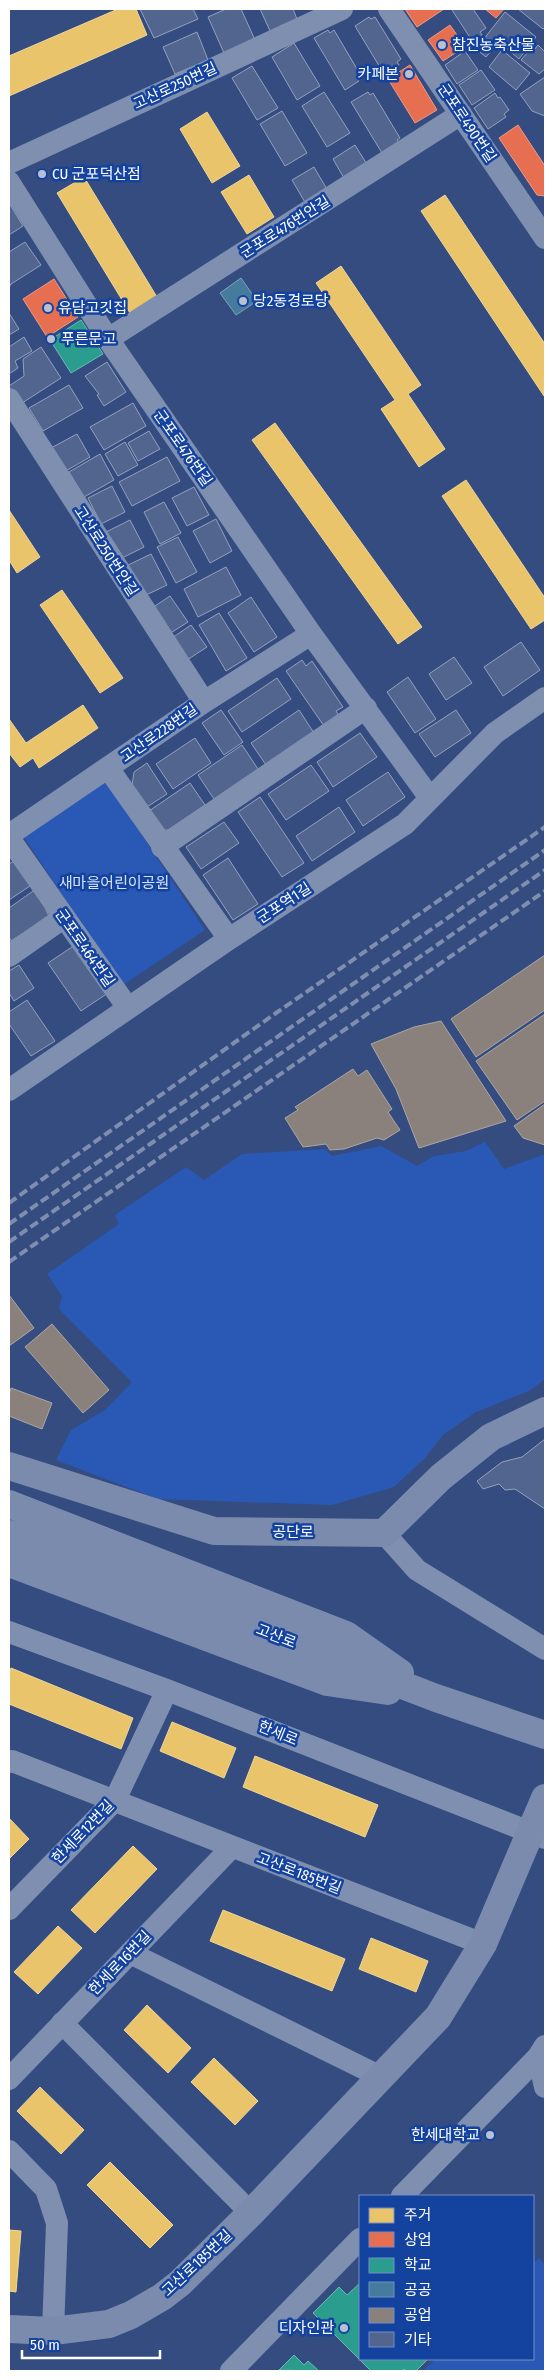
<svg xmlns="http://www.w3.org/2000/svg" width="554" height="2380" viewBox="0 0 554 2380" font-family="'Fira Sans Condensed','Noto Sans KR',sans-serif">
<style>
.green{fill:#2959b5}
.homes{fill:#e9c46a;stroke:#f0d697}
.shops{fill:#e76f51;stroke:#ee9a85}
.schools{fill:#2a9d8f;stroke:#6abab1}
.public{fill:#457b9d;stroke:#7da3ba}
.industry{fill:#8a817c;stroke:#ada7a3}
.building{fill:#52658e;stroke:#94a1be}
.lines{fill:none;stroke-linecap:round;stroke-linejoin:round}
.street{stroke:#7f8fb0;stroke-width:22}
.secondary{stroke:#7a8bae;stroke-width:28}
.rail{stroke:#7f8eaf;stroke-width:4;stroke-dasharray:9 4;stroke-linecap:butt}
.poi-dot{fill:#b8c0d3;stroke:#14429f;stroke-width:2}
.labels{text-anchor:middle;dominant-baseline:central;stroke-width:5;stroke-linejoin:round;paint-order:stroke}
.poi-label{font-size:15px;fill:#fff;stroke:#14429f;text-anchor:start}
.street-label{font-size:15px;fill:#fff;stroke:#14429f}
.park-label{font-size:15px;fill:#d5e3fd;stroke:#14429f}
</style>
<rect width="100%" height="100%" fill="#344c80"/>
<path class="green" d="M 106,781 L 205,930 L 123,985 L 23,836 Z
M 485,1142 L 504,1169 L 545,1154 L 545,1379 L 529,1391 L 476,1412 L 443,1435 L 425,1458 L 394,1487 L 332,1505 L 158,1499 L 56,1460 L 71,1430 L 105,1410 L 132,1382 L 59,1309 L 62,1296 L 47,1274 L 119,1224 L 115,1215 L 186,1167 L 204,1180 L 242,1154 L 325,1149 L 332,1156 L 381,1146 L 417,1166 L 434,1156 L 466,1151 Z
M 539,2258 L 545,2265 L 545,2371 L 423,2371 L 435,2359 L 533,2359 L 533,2264 Z"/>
<path class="homes" d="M 118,9 L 136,9 L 147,35 L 9,96 L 9,56 Z
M 207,112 L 240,166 L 212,183 L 180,129 Z
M 249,175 L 274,217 L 247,234 L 221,192 Z
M 84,177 L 160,302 L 133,318 L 57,193 Z
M 445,195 L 545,344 L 544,396 L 421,211 Z
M 341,266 L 421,385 L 408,394 L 445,449 L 419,467 L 381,409 L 395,400 L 316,283 Z
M 275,423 L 422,627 L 398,644 L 252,440 Z
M 466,480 L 545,598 L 545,620 L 531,629 L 442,496 Z
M 9,510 L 40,557 L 17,573 L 9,560 Z
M 62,590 L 123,678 L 100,693 L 40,605 Z
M 83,705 L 98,728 L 39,768 L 33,758 L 20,767 L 9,753 L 9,719 L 26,743 Z
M 11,1668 L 133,1718 L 121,1749 L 9,1704 L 9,1674 Z
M 172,1722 L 236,1748 L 224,1778 L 160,1751 Z
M 255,1756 L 378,1805 L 365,1837 L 243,1787 Z
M 9,1818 L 29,1839 L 9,1859 Z
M 133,1846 L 157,1869 L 95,1933 L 71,1910 Z
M 223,1910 L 345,1959 L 332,1991 L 210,1941 Z
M 58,1926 L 82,1948 L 38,1994 L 14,1972 Z
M 371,1938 L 428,1961 L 416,1992 L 359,1969 Z
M 147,2005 L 191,2048 L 168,2073 L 124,2030 Z
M 214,2058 L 258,2101 L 235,2125 L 191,2082 Z
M 40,2087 L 84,2130 L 61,2154 L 17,2111 Z
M 110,2162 L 173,2225 L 150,2248 L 87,2185 Z
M 9,2230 L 21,2231 L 16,2292 L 9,2291 Z"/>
<path class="shops" d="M 405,9 L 444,9 L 417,27 Z
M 485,9 L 504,9 L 496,18 Z
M 450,25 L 457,35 L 452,38 L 460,50 L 443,61 L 428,40 Z
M 410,65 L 437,110 L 415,123 L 388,79 Z
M 518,125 L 545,166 L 545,196 L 537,195 L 499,138 Z
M 54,279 L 78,317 L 47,337 L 23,299 Z"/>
<path class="schools" d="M 81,320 L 103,354 L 71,373 L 50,340 Z
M 360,2283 L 360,2359 L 428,2359 L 416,2371 L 406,2371 L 404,2369 L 401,2371 L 371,2371 L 313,2313 L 339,2287 L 347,2295 Z
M 294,2355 L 304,2365 L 308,2361 L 319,2371 L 279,2370 Z"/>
<path class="public" d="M 241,278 L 257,301 L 236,315 L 220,293 Z"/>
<path class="industry" d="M 545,955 L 545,1010 L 476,1057 L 451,1019 Z
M 545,1014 L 545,1101 L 517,1120 L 476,1061 Z
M 441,1021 L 506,1121 L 419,1148 L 396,1089 L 371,1044 L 414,1027 Z
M 353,1069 L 358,1076 L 367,1070 L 392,1109 L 388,1112 L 400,1130 L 384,1140 L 377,1138 L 344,1149 L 330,1150 L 326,1144 L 303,1147 L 285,1118 L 298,1110 L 295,1107 Z
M 545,1104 L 545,1145 L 523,1138 L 514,1126 Z
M 9,1295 L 34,1328 L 9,1346 Z
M 52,1324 L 109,1390 L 83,1413 L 25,1347 Z
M 11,1388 L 52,1403 L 42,1429 L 9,1416 L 9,1395 Z"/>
<path class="building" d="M 140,9 L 193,9 L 198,19 L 154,38 Z
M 226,9 L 241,9 L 255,40 L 224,53 L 208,17 Z
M 260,9 L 293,9 L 297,19 L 270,31 Z
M 454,9 L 473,9 L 486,28 L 480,32 L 482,35 L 473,42 L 452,10 Z
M 518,9 L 545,9 L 545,27 L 543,29 Z
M 505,12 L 536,37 L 519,59 L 499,42 L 486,57 L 476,49 Z
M 369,17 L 371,19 L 375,17 L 401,59 L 397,62 L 399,65 L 384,74 L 355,26 Z
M 328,30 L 330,33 L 334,30 L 360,74 L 356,76 L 359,81 L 345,90 L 314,38 Z
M 197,32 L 208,60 L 175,74 L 163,47 Z
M 294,43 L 320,86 L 297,100 L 272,57 Z
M 538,45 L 545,52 L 545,69 L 539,74 L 521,60 L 529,51 L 532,53 Z
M 502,50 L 530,73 L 516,90 L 489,67 Z
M 465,51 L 478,70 L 457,84 L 445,65 Z
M 252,66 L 278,108 L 257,120 L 232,78 Z
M 481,70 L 495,90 L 472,105 L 459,85 Z
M 545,77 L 545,116 L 532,111 L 520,94 Z
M 324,92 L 350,133 L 327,147 L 302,106 Z
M 368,92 L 370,95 L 373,93 L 400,138 L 397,140 L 399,143 L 382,153 L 351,102 Z
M 495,93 L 498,98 L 500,97 L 509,110 L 504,114 L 506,117 L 488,129 L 474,108 Z
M 282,111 L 307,153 L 285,166 L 260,124 Z
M 355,145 L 368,166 L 345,180 L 333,159 Z
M 314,167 L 328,191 L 306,204 L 292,180 Z
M 9,203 L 23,226 L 9,235 Z
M 25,242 L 41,265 L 11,284 L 9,288 L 9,252 Z
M 9,313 L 19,329 L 9,335 Z
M 24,337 L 32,351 L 15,361 L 18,368 L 9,374 L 9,347 Z
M 41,347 L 61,378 L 19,405 L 9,389 L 9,386 L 24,376 L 23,359 Z
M 107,362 L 126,392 L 104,406 L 97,395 L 99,394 L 85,376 Z
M 69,385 L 83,408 L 43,431 L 29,408 Z
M 133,403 L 146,426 L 104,450 L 90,427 Z
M 149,431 L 160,449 L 138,461 L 128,443 Z
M 77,434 L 90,457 L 64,472 L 51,448 Z
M 125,442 L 138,465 L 118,476 L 105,454 Z
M 100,454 L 114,480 L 84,497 L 69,472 Z
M 167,457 L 180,481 L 132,506 L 119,482 Z
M 112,486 L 125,512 L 101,524 L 88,498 Z
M 194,487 L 209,515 L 187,526 L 172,498 Z
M 164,502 L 181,533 L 160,544 L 144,512 Z
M 216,519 L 232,551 L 210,563 L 193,531 Z
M 130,520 L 144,547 L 120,559 L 106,532 Z
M 178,537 L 197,572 L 176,583 L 157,547 Z
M 151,554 L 167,585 L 144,596 L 124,567 Z
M 226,567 L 241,595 L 198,617 L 184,589 Z
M 170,596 L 188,622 L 169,634 L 152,608 Z
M 251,597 L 277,637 L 254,652 L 228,613 Z
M 219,613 L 247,658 L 226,671 L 199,625 Z
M 191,625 L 207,647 L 187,660 L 172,638 Z
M 521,642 L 540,670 L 503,696 L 484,667 Z
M 454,657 L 472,683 L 446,700 L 429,674 Z
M 302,660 L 306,666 L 312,661 L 343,707 L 336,711 L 339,716 L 324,726 L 286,671 Z
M 408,677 L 436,719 L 415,733 L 387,692 Z
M 277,678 L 291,699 L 242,732 L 228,711 Z
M 221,710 L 243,742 L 224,755 L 202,723 Z
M 299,710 L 314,733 L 266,765 L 251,743 Z
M 456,710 L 471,733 L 435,757 L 419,734 Z
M 360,733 L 377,757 L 333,787 L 317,762 Z
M 195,738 L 211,763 L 173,789 L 156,764 Z
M 242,745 L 258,769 L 214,799 L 198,775 Z
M 147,763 L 167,794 L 147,807 L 132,785 L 134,772 Z
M 311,765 L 329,791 L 286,820 L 268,794 Z
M 388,772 L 405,797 L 363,826 L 346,800 Z
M 190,783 L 205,805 L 168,830 L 162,830 L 149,811 Z
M 260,797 L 304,863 L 282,877 L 238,812 Z
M 339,807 L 355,832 L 312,861 L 296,836 Z
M 224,822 L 239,843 L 201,869 L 186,847 Z
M 228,858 L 258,904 L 233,920 L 203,875 Z
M 14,861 L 33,884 L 9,900 L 9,864 Z
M 36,889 L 49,916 L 11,941 L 9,937 L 9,908 Z
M 75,945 L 108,993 L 81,1011 L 48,963 Z
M 19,965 L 34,988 L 14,1001 L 9,993 L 9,971 Z
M 27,1000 L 55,1041 L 31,1056 L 9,1024 L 9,1012 Z
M 545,1439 L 545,1509 L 515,1489 L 505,1490 L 499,1484 L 483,1489 L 477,1481 L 502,1462 L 522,1457 Z"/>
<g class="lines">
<path class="street" d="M 389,9 L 545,238
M 9,163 L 342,9
M 9,182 L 108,339 L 311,634 L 430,798
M 108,339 L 461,114
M 9,399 L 204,702
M 108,768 L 229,939
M 9,835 L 204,702 L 311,634
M 9,838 L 128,1008
M 162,847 L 366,708
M 9,956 L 63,918
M 9,1090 L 229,939 L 405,824 L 495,733 L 545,698
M 384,1533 L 417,1570 L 545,1649
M 9,1632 L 167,1690 L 545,1838
M 9,1762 L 12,1761 L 483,1944
M 9,1909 L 115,1800 L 167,1690
M 130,1953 L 381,2077
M 62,2023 L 251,2213
M 538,2057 L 545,2087
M 9,2079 L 232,1847
M 9,2151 L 46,2189 L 57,2223 L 53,2331
M 402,2196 L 538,2057 L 545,2046
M 231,2371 L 360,2239"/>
<path class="secondary" d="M 9,1466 L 214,1531 L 384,1533 L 441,1477 L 491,1437 L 545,1411
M 9,1504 L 346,1635 L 400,1673
M 9,1534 L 436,1698 L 545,1735
M 9,1563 L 327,1682 L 388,1691
M 9,2329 L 53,2331 L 109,2324 L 131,2315 L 162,2297 L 180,2283 L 251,2213 L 438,2017 L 483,1944 L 545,1798"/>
<path class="rail" d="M 9,1203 L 276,1013 L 545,827
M 9,1224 L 545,850
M 9,1242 L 545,870
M 9,1262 L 545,891"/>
</g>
<g class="poi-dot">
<circle cx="442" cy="45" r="5"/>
<circle cx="409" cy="74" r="5"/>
<circle cx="42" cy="174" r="5"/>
<circle cx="243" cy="301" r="5"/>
<circle cx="48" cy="308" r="5"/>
<circle cx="51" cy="339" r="5"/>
<circle cx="490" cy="2135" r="5"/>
<circle cx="344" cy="2328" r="5"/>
</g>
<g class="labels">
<g class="poi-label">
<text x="452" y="45">참진농축산물</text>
<text x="399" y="74" text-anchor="end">카페본</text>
<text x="52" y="174">CU 군포덕산점</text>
<text x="253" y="301">당2동경로당</text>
<text x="58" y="308">유담고깃집</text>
<text x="61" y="339">푸른문고</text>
<text x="480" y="2135" text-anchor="end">한세대학교</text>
<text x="334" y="2328" text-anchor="end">디자인관</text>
</g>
<g class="street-label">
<text transform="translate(175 86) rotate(-25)">고산로250번길</text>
<text transform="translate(467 123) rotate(56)">군포로490번길</text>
<text transform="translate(285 227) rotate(-32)">군포로476번안길</text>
<text transform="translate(183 448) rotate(55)">군포로476번길</text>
<text transform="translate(106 551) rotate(57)">고산로250번안길</text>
<text transform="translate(159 733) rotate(-35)">고산로228번길</text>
<text transform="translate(284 903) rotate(-33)">군포역1길</text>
<text transform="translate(85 948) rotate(55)">군포로464번길</text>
<text transform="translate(293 1532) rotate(1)">공단로</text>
<text transform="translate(276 1636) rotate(21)">고산로</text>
<text transform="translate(278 1733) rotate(22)">한세로</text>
<text transform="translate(83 1832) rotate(-46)">한세로12번길</text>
<text transform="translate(299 1873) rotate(21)">고산로185번길</text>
<text transform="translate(120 1963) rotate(-46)">한세로16번길</text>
<text transform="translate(197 2263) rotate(-43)">고산로185번길</text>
</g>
<g class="park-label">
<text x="114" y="883">새마을어린이공원</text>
</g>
</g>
<rect width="554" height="2380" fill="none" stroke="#ffffff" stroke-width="20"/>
<rect x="359" y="2195" width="175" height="165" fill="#14429f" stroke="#728ec5"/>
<rect x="369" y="2208" width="25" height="15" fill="#e9c46a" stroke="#728ec5"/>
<text x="404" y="2220" font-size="15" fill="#ffffff">주거</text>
<rect x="369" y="2232" width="25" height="15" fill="#e76f51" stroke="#728ec5"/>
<text x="404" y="2245" font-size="15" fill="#ffffff">상업</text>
<rect x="369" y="2258" width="25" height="15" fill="#2a9d8f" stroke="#728ec5"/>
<text x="404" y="2270" font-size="15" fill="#ffffff">학교</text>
<rect x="369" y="2282" width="25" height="15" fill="#457b9d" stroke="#728ec5"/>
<text x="404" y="2295" font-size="15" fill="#ffffff">공공</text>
<rect x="369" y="2308" width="25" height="15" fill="#8a817c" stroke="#728ec5"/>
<text x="404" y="2320" font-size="15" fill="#ffffff">공업</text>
<rect x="369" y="2332" width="25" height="15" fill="#52658e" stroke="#728ec5"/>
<text x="404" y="2345" font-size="15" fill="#ffffff">기타</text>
<path d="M22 2350v8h138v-8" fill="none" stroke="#ffffff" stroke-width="2.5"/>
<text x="30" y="2350" font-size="15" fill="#ffffff" stroke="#14429f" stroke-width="4" paint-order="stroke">50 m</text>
</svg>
